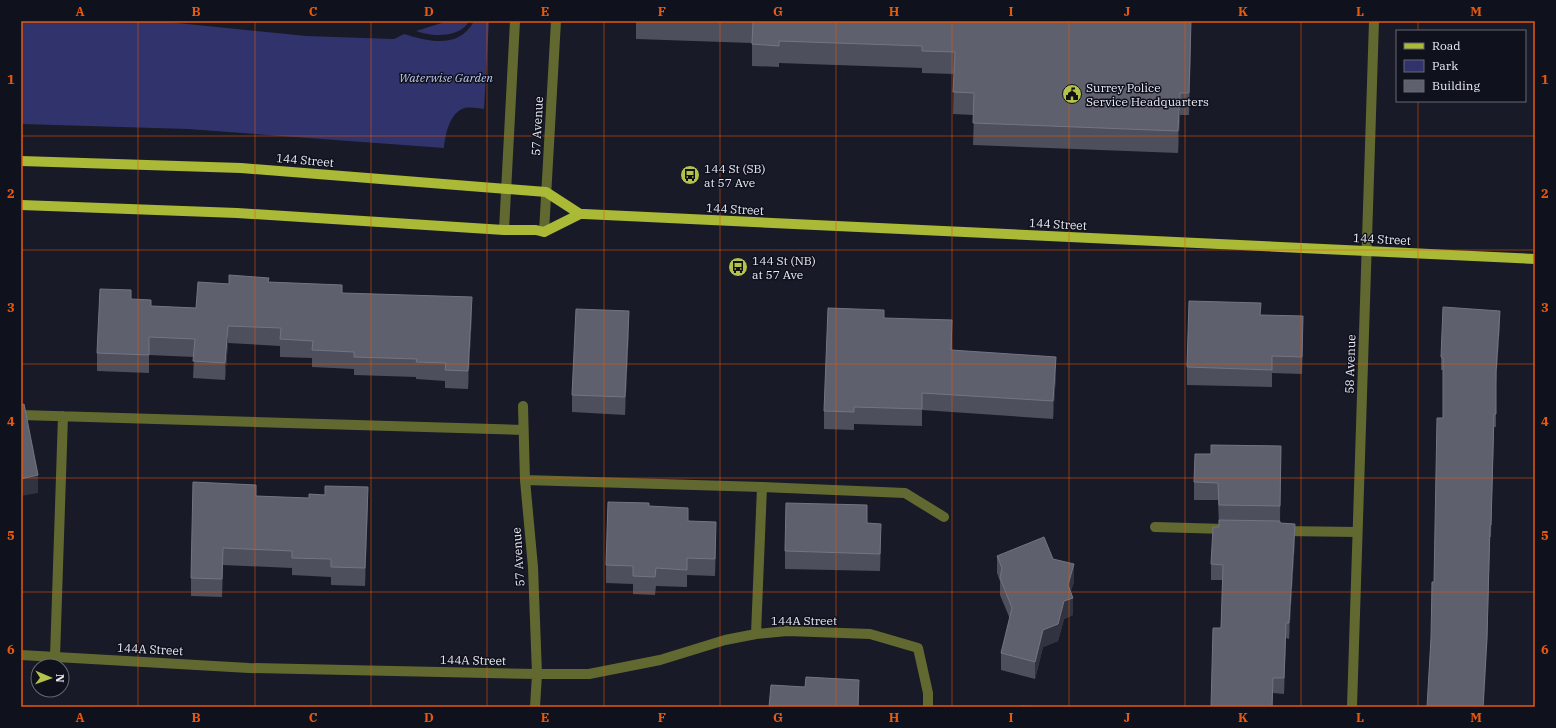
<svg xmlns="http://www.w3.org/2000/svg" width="1556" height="728" viewBox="0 0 1556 728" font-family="'IBM Plex Serif',serif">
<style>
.green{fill:#30336c}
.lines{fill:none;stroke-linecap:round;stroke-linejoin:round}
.minor{stroke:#616931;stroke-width:10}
.major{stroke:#aab936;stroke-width:10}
.wall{fill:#4d4f5d}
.shaded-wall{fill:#313341}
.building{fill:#5e606e;stroke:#747583}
.grid{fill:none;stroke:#e8590c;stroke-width:1;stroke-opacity:0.55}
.labels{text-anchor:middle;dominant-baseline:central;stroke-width:3;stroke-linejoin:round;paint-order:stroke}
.park-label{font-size:12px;font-style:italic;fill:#c0c7f1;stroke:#0f111d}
.poi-label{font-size:12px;fill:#eaebf5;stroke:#0f111d;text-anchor:start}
.street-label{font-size:12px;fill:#eaebf5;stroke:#0f111d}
.neatline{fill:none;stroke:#e8590c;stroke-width:1.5}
.grid-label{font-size:13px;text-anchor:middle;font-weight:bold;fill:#e8590c}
</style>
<rect width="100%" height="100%" fill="#181a27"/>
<path class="green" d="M 21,21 L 158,21 L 306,36 L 394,39 L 404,34 C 430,42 459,49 474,21 L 489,21 L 484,109 C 478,108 467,106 462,109 C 449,115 445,136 444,148 L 188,129 L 21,124 Z
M 448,21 L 469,21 C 461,38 431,37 416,31 Z"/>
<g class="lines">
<path class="minor" d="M 504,230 L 515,21
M 544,232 L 556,21
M 523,406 L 525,480 L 533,567 L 537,674 L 535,707
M 21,415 L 523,430
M 525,480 L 762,487
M 1155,527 L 1225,529
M 1283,531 L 1357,532
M 756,634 L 762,487 L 905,493 L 944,517
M 21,655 L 249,668 L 537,674 L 589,674 L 660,660 L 725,640 L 756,634 L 787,631 L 870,634 L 918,648 L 928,693 L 928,707
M 55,657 L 63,416
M 1352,707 L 1374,21"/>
<path class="major" d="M 21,161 L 241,168 L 546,192 L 580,214
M 21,205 L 237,213 L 504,230 L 536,230 L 544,232 L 580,214 L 584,214 L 1535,259"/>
</g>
<path class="wall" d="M 636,21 L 1185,21 L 1191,43 L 1189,115 L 1180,115 L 1178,153 L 973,145 L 974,115 L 953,114 L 954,74 L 922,73 L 922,68 L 779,63 L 779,67 L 752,66 L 752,43 L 636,39 Z
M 269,282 L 342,293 L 472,314 L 468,389 L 445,388 L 445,381 L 416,379 L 416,377 L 354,375 L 354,369 L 312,367 L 312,358 L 280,357 L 280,346 L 228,343 L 225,380 L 193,378 L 194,357 L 149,355 L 149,373 L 97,371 L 97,353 L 131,299 L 151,306 L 196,308 L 229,284 Z
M 1261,315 L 1303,333 L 1302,374 L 1272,373 L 1272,387 L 1187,385 L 1187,367 Z
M 884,318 L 952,337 L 952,350 L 1056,375 L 1053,419 L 922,410 L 922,426 L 854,424 L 854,430 L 824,429 L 824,411 Z
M 1500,323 L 1496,384 L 1496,427 L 1494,427 L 1491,537 L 1490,537 L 1487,650 L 1434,582 L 1443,418 L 1443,370 L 1441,370 L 1441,357 Z
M 629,329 L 625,415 L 572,412 L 572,395 Z
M 1281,446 L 1280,523 L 1295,539 L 1289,639 L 1286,638 L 1284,694 L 1273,693 L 1273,707 L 1211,707 L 1221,628 L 1223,580 L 1211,580 L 1211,564 L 1219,527 L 1218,500 L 1194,500 L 1194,482 L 1211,454 Z
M 256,496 L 368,504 L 365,586 L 331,585 L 331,577 L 292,575 L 292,568 L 223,565 L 222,597 L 191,596 L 191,578 Z
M 649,506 L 688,521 L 716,540 L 715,576 L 687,575 L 687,587 L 656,586 L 655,595 L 633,594 L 633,584 L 606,583 L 606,565 Z
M 867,523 L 881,541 L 880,571 L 785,569 L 785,551 Z
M 997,556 L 1053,559 L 1074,582 L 1070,593 L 1073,615 L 1064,619 L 1058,641 L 1043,647 L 1035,679 L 1001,670 L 1001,653 L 1010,619 L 1000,595 L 1000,581 L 997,573 Z"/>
<path class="shaded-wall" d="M 1191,21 L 1191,43 L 1189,115 L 1189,93 Z
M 1180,93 L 1180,115 L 1178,153 L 1178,131 Z
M 472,297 L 472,314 L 468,389 L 468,371 Z
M 629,311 L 629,329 L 625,415 L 625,397 Z
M 1500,311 L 1500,323 L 1496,384 L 1496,427 L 1496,372 Z
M 1303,316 L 1303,333 L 1302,374 L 1302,357 Z
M 228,326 L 228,343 L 225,380 L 225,363 Z
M 1056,357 L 1056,375 L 1053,419 L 1053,401 Z
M 38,475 L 38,493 L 21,496 L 21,479 Z
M 368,487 L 368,504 L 365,586 L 365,568 Z
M 716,522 L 716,540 L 715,576 L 715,559 Z
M 881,524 L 881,541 L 880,571 L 880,554 Z
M 1295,524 L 1295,539 L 1289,639 L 1289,623 Z
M 1490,525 L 1487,650 L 1484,707 L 1483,707 Z
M 223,548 L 223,565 L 222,597 L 222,579 Z
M 1074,564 L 1074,582 L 1068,600 L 1073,598 L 1073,615 L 1064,619 L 1058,641 L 1043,647 L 1035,679 L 1035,662 L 1043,630 L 1068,585 Z
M 1286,623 L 1286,638 L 1284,694 L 1284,678 Z
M 1273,678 L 1273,707 L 1272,707 Z
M 859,680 L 859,707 L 858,707 Z"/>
<path class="building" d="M 753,21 L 1191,21 L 1189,93 L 1180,93 L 1178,131 L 973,123 L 974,93 L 953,92 L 955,52 L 922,51 L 922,46 L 779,41 L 779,46 L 752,44 Z
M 229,275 L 269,278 L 268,282 L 342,285 L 342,293 L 472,297 L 468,371 L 445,370 L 446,363 L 416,362 L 417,359 L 354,357 L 354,352 L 312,350 L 313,341 L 280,339 L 281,328 L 228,326 L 225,363 L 193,361 L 195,339 L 149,337 L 149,355 L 97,353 L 100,289 L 131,290 L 131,299 L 151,300 L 151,306 L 196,308 L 198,282 L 229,284 Z
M 1189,301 L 1261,303 L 1260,315 L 1303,316 L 1302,357 L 1272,356 L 1272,370 L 1187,367 Z
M 1443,307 L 1500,311 L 1496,372 L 1496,414 L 1494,414 L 1491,525 L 1490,525 L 1487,637 L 1483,707 L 1427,707 L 1431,638 L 1432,582 L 1434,582 L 1437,418 L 1443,418 L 1443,358 L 1441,357 Z
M 828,308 L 884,310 L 884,318 L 952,320 L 951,350 L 1056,357 L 1053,401 L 922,393 L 922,409 L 854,407 L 854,412 L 824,411 Z
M 576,309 L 629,311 L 625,397 L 572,395 Z
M 24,404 L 38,475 L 21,479 L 21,405 Z
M 1211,445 L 1281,446 L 1280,506 L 1219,505 L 1218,483 L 1194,482 L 1195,454 L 1211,454 Z
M 193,482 L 256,485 L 256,496 L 309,498 L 309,494 L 325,495 L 325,486 L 368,487 L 365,568 L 331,567 L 331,559 L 292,558 L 292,551 L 223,548 L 222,579 L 191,578 Z
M 608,502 L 649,503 L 649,506 L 688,508 L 688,521 L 716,522 L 715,559 L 687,558 L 687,570 L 656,568 L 655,577 L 633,576 L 633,566 L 606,565 Z
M 786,503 L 867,505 L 867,523 L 881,524 L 880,554 L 785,551 Z
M 1219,520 L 1280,521 L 1280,523 L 1295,524 L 1289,623 L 1286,623 L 1284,678 L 1273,678 L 1272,707 L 1211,707 L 1213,628 L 1221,628 L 1223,565 L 1211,564 L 1213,527 L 1219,527 Z
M 1044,537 L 1053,559 L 1074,564 L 1068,585 L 1073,598 L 1064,601 L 1058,624 L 1043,630 L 1035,662 L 1001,653 L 1012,608 L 1000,578 L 1002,568 L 997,556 Z
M 806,677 L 859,680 L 858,707 L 769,707 L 771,685 L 805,687 Z
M 1021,706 L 1053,707 L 1021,707 Z"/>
<path class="grid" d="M 138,21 L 138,707M 255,21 L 255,707M 371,21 L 371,707M 487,21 L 487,707M 604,21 L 604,707M 720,21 L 720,707M 836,21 L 836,707M 952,21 L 952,707M 1069,21 L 1069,707M 1185,21 L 1185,707M 1301,21 L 1301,707M 1418,21 L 1418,31M 1418,101 L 1418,707M 21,136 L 1535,136M 21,250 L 1535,250M 21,364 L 1535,364M 21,478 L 1535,478M 21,592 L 1535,592"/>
<defs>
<g id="civic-disc" transform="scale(1)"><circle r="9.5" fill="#b3c24b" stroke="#0f111d"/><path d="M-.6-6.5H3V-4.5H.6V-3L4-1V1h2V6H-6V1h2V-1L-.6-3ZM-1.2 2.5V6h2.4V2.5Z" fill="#111"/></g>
<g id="bus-disc" transform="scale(1)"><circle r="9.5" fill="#b3c24b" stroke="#0f111d"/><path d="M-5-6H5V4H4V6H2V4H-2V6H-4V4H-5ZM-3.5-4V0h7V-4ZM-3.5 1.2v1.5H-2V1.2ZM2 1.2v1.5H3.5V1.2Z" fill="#111"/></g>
</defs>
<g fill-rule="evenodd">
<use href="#civic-disc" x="1072" y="94"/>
<use href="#bus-disc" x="690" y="175"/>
<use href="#bus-disc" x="738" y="267"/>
</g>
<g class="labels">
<g class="park-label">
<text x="446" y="77">Waterwise Garden</text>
</g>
<g class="poi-label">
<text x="1086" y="87">Surrey Police<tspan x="1086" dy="14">Service Headquarters</tspan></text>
<text x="704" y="168">144 St (SB)<tspan x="704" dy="14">at 57 Ave</tspan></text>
<text x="752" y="260">144 St (NB)<tspan x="752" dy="14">at 57 Ave</tspan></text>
</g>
<g class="street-label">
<text transform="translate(537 126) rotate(-87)">57 Avenue</text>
<text transform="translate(305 160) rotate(5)">144 Street</text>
<text transform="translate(735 209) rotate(3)">144 Street</text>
<text transform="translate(1058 224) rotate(3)">144 Street</text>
<text transform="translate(1382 239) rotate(3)">144 Street</text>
<text transform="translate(1350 364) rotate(-88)">58 Avenue</text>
<text transform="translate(518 557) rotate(-94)">57 Avenue</text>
<text x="804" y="620">144A Street</text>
<text transform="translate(150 649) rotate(3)">144A Street</text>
<text transform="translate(473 660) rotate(1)">144A Street</text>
</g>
</g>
<rect width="1556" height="728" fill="none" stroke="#0f111d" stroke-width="44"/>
<rect x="1396" y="30" width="130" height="72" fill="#0f111d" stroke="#676873"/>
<rect x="1404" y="43" width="20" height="6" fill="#aab936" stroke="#676873"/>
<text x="1432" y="50" font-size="12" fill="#eaebf5">Road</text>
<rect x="1404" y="60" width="20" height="12" fill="#30336c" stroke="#676873"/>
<text x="1432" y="70" font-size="12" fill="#eaebf5">Park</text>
<rect x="1404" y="80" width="20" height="12" fill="#5e606e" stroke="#676873"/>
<text x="1432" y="90" font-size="12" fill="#eaebf5">Building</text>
<g transform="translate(50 678) rotate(92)"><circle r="19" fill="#0f111d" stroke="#676873"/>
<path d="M0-3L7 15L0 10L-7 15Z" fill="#b3c24b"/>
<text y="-6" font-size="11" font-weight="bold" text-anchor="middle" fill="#eaebf5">N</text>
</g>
<rect x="22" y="22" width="1512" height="684" class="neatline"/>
<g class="grid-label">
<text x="80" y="16">A</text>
<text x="196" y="16">B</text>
<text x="313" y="16">C</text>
<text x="429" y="16">D</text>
<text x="545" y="16">E</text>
<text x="662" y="16">F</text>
<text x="778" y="16">G</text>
<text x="894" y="16">H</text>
<text x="1011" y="16">I</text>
<text x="1127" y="16">J</text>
<text x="1243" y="16">K</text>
<text x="1360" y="16">L</text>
<text x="1476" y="16">M</text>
<text x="11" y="84">1</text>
<text x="1545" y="84">1</text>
<text x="11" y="198">2</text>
<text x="1545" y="198">2</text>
<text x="11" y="312">3</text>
<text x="1545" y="312">3</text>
<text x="11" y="426">4</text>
<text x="1545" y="426">4</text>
<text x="11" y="540">5</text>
<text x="1545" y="540">5</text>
<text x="11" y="654">6</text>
<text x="1545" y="654">6</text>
<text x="80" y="722">A</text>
<text x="196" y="722">B</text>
<text x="313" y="722">C</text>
<text x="429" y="722">D</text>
<text x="545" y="722">E</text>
<text x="662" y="722">F</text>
<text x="778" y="722">G</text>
<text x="894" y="722">H</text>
<text x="1011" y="722">I</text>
<text x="1127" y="722">J</text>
<text x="1243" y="722">K</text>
<text x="1360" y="722">L</text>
<text x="1476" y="722">M</text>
</g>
</svg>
